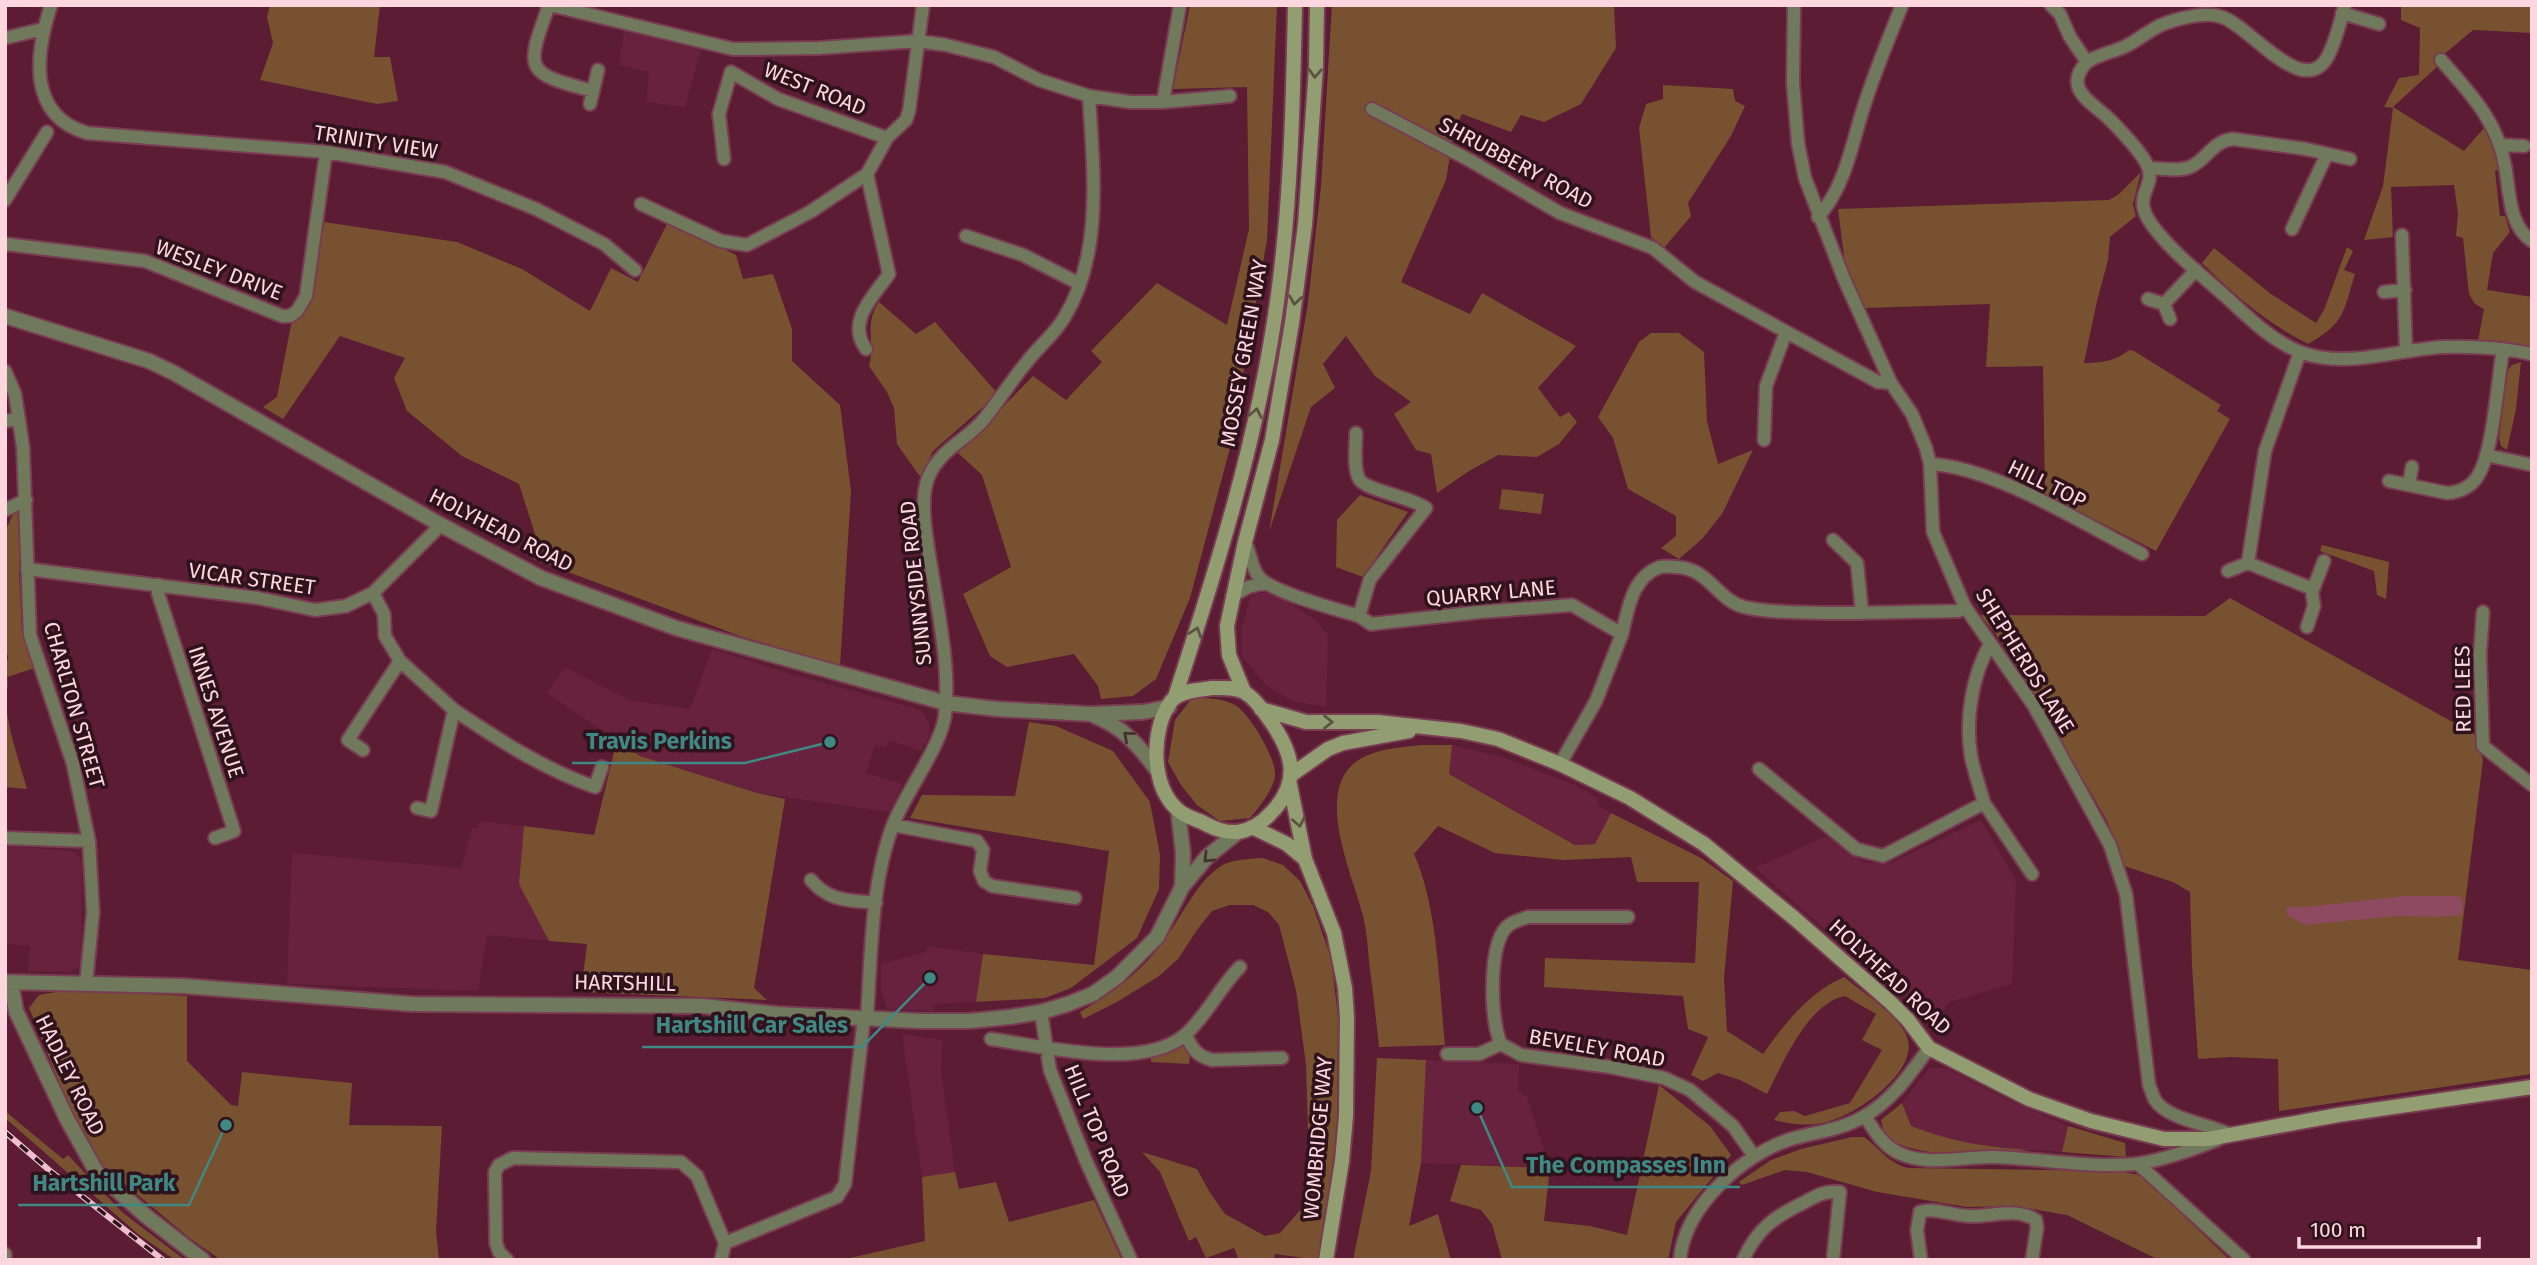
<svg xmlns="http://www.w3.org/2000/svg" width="2537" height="1265" viewBox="0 0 2537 1265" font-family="'Fira Sans',sans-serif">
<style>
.built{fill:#69223d}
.green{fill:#785130}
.water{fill:#8d4a60}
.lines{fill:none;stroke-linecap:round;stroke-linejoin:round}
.minor-casing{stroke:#783d53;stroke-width:16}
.tertiary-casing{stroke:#783d53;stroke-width:18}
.secondary-casing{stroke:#783d53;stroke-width:18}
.minor{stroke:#71795d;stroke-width:12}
.tertiary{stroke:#71795d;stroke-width:14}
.secondary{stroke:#929e71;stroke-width:14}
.rail-casing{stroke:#ecc1cd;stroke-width:6}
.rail{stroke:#2f131c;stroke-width:3.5;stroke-dasharray:10;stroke-linecap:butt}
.oneway{stroke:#5c5242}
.oneway2{stroke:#433230}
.labels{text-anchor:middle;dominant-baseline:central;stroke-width:7;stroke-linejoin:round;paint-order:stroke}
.street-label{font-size:21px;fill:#fed6e0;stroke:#2f131c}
.leader{fill:none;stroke:#3f8985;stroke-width:2.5}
.callout-dot{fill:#3f8985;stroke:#2f131c;stroke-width:2.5}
.callout-label{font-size:23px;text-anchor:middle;font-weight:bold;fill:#3f8985;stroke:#2f131c;stroke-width:7;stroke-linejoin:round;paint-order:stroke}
</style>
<rect width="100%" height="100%" fill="#5b1c34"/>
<path class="built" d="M 624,31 L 701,50 L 685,107 L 646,102 L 649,72 L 619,65 Z
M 1265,592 L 1292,604 L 1318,622 L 1328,635 L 1326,707 L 1292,701 L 1266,685 L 1242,656 L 1242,626 L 1251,595 Z
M 712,649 L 795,675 L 921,710 L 930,724 L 929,736 L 921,751 L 889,740 L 886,747 L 875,745 L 866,773 L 903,784 L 890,812 L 757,793 L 640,756 L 547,693 L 565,667 L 629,700 L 690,709 Z
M 1452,745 L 1502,757 L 1575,785 L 1598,798 L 1597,805 L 1611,813 L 1595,844 L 1576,845 L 1449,774 Z
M 1981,820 L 2016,880 L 2012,984 L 1949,1002 L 1935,1025 L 1755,868 L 1827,836 L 1864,863 L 1890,863 Z
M 480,821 L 594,835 L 587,944 L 487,935 L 478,991 L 287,984 L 292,853 L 461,868 L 472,828 L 478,828 Z
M 5,846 L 74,851 L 82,861 L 81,964 L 71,972 L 28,971 L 30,946 L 5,944 Z
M 927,946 L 983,954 L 976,1002 L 933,1004 L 934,1011 L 887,1009 L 881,991 L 881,964 L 926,952 Z
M 902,1034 L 942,1040 L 941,1071 L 955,1172 L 922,1177 Z
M 1426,1060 L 1519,1064 L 1518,1091 L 1527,1097 L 1550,1168 L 1421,1163 Z
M 1929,1068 L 1945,1068 L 2004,1098 L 2068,1126 L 2062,1152 L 1980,1146 L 1945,1139 L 1911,1126 L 1902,1103 Z"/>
<path class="green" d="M 270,5 L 380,5 L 374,57 L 390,57 L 398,101 L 377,104 L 260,80 L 273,43 L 267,17 Z
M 1190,5 L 1277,5 L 1267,240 L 1230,448 L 1190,598 L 1156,679 L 1133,696 L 1101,699 L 1098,686 L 1074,654 L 1007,667 L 990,656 L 963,594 L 1011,567 L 982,475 L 958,453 L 1033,376 L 1066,400 L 1102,362 L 1091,351 L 1157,283 L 1227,325 L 1249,229 L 1247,87 L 1173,89 Z
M 1332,5 L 1614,5 L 1616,48 L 1581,104 L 1544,122 L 1521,115 L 1511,132 L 1462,114 L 1454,131 L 1446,180 L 1401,282 L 1470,314 L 1482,293 L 1576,346 L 1538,388 L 1560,417 L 1569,412 L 1577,422 L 1559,444 L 1537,457 L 1498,455 L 1469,471 L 1437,493 L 1431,454 L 1416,450 L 1394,414 L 1411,402 L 1375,376 L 1346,336 L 1323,364 L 1335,388 L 1311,407 L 1269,532 L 1308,303 L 1321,186 Z
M 2401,5 L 2532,5 L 2532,33 L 2473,30 L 2435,62 L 2438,66 L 2393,107 L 2464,151 L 2485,127 L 2496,148 L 2501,169 L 2495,171 L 2500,216 L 2505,216 L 2510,232 L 2493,253 L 2487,290 L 2532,297 L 2532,348 L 2478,341 L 2484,309 L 2475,304 L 2469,294 L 2463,238 L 2456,236 L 2458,213 L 2454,185 L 2391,187 L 2393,237 L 2364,240 L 2383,186 L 2393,108 L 2384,107 L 2399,78 L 2419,75 L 2420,28 L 2401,20 Z
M 1663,85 L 1733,89 L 1735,101 L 1745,106 L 1731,136 L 1688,203 L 1691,216 L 1664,248 L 1651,237 L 1639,128 L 1646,104 L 1663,99 Z
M 2141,172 L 2133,204 L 2136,216 L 2110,237 L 2108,260 L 2097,301 L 2084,363 C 2100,363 2116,361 2129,350 L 2134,351 L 2221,405 L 2217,411 L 2230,419 L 2156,551 L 2045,494 L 2043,366 L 1986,367 L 1990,304 L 1864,308 L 1845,264 L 1838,209 L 2109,200 L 2119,194 Z
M 324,222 L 457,242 L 522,269 L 590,311 L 611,268 L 638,282 L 668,222 L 736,255 L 743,279 L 773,274 L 792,329 L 792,361 L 840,405 L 851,491 L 840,666 L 740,636 L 533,559 L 544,543 L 536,537 L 519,484 L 462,456 L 407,411 L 394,378 L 405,358 L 340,336 L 283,419 L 263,407 L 277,397 L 291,325 L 311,300 Z
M 2347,247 L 2353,251 L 2344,270 L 2355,274 C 2343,313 2345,323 2308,344 C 2267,323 2235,296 2202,263 L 2214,248 L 2271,294 L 2316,323 L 2324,310 Z
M 879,302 L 916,334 L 935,322 L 998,394 L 933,451 L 921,478 L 897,444 L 894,408 L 887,392 L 869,366 C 876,342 863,325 879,302 Z
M 1651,333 L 1679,333 L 1704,352 L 1707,421 L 1718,464 L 1753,450 L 1722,514 L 1702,539 L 1679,559 L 1661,548 L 1676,536 L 1676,516 L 1628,489 L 1613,438 L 1598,417 L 1639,342 Z
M 2521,362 L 2516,409 L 2507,450 L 2501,446 L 2499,438 L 2508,370 L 2512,365 Z
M 1502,489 L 1544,494 L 1541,514 L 1499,509 Z
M 1360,495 L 1408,512 L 1363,577 L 1336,567 L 1337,520 Z
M 19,511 L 22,514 L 19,570 L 22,633 L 35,668 L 7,677 C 9,686 6,691 6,699 C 6,724 20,764 27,789 L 5,787 L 5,668 L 8,658 L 5,643 L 5,532 L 14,512 Z
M 2322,545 L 2389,562 L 2386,599 L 2377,595 L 2374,571 L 2320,551 Z
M 2230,598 L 2474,734 L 2483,760 L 2458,960 L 2532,970 L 2532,1074 L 2279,1111 L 2278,1059 L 2231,1057 L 2198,1059 L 2192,966 L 2190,892 L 2173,882 L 2124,866 L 2107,821 L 2036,697 L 1995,633 L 1980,615 L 2205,616 Z
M 1192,698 C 1205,698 1223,698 1235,705 C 1249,713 1277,759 1275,776 C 1274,788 1258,809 1250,818 L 1220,821 L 1197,805 L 1181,785 L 1168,762 L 1175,720 Z
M 1029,722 L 1056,726 L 1113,751 L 1150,802 L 1160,855 L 1159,889 L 1137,938 L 1071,988 L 1045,998 L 976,1002 L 983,954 L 1094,965 L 1109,851 L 910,818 L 922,795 L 1015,796 Z
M 617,740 L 640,756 L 757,793 L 785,799 L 754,988 L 767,1000 L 581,992 L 587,944 L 549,941 L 519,884 L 524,826 L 594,835 Z
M 1421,745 L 1452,745 L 1449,774 L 1575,845 L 1595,844 L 1611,813 L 1701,858 L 1733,881 L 1724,978 L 1727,1031 L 1763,1054 C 1785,1023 1809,992 1844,977 C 1862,992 1902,1017 1908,1040 C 1916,1074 1856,1115 1827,1122 C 1809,1127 1791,1124 1774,1120 L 1780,1112 L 1794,1111 L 1805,1116 L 1850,1103 L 1882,1050 L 1862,1040 L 1876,1014 L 1845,996 C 1808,1003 1783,1063 1767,1094 L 1740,1080 L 1718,1073 L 1703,1081 L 1691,1075 L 1708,1037 L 1688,1029 L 1683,996 L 1544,987 L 1545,958 L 1695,963 L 1699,882 L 1637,882 L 1631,857 L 1564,860 L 1495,853 L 1438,826 L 1414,854 C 1438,908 1439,985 1445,1045 L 1379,1047 C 1376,1019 1373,991 1369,962 C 1368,949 1367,934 1364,920 C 1354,876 1306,780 1368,755 C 1385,748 1403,747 1421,745 Z
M 1263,858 L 1283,865 L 1300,881 L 1313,906 L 1331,958 L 1338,1016 L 1337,1120 L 1330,1194 L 1318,1260 L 1275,1254 L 1274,1260 L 1239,1260 L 1234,1248 L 1206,1258 L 1196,1237 L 1189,1241 L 1160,1172 L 1142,1152 L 1197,1169 L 1209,1191 L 1225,1214 L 1265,1236 L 1280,1233 L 1302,1208 L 1309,1165 L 1306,1065 L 1296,990 L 1279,925 L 1268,912 L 1253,905 L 1230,905 L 1212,911 L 1197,930 L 1178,959 L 1159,976 L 1117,1002 L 1083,1019 L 1080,1012 C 1112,993 1140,973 1162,943 C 1180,920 1196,882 1221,866 C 1232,859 1250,859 1263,858 Z
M 67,990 L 187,996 L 187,1061 L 231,1105 L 238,1106 L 242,1072 L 352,1083 L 349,1125 L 442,1126 L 436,1231 L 439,1260 L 221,1260 L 188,1237 L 101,1164 L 76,1124 L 29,1008 L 39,995 Z
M 1179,1046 L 1183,1046 L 1190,1053 L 1189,1064 L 1151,1062 L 1151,1054 Z
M 1377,1058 L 1426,1060 L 1421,1163 L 1409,1226 L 1438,1214 L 1451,1260 L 1353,1260 L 1371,1171 Z
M 1659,1085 L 1710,1126 L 1731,1155 L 1676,1222 L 1668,1260 L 1502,1260 L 1492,1224 L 1481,1210 L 1450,1201 L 1461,1165 L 1550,1168 L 1544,1221 L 1590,1226 L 1627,1235 Z
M 1902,1103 L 1911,1126 C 1955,1143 1986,1147 2033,1150 C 1985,1151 1927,1163 1885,1137 L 1881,1120 Z
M 5,1111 L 63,1159 L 68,1155 L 122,1212 L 185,1260 L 175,1260 L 138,1234 L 5,1118 Z
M 2068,1126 L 2125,1143 L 2126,1157 L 2062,1152 Z
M 1852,1137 L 1864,1137 C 1882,1150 1885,1161 1908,1168 L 2114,1171 L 2141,1175 L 2230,1260 L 2159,1260 L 2067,1215 L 2015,1206 L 1967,1207 L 1877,1192 L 1807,1172 L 1785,1170 L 1742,1185 L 1739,1182 L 1771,1160 L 1801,1149 Z
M 955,1172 L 959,1189 L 996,1182 L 1009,1222 L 1094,1200 L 1122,1260 L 841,1260 L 925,1241 L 922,1177 Z"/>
<path class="water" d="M 2405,896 L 2458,896 L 2463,900 L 2462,915 L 2436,917 L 2397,916 L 2305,925 L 2287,915 L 2286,907 L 2306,907 Z"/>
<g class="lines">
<g class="minor-casing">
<path id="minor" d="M 51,5 C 36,52 26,115 87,133 L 326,152 L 445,172 L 536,209 L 604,244 L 635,270
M 549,5 C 525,71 524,73 593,91
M 550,5 L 733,49 L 819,48 L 918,41 L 946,45 L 994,57 L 1039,80 L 1089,96 L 1130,102 L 1163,102 L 1180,5
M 1794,5 L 1793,83 L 1798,143 L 1805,178 L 1844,279 L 1891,383 L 1912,414 L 1926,448 L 1930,464 L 1933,532 L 1965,607 L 2034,706 L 2110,845 L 2126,894 L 2149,1085 C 2151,1090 2153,1096 2155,1100 C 2168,1120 2210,1124 2231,1135
M 2051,5 L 2060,14 L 2070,37 L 2087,62 C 2063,87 2089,101 2106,116 C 2114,123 2121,131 2128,139 C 2135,147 2146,159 2149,170 C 2154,189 2131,196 2152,225 C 2171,251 2199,273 2224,295 C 2247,316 2270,340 2300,352 C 2345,369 2396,350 2442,347 C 2472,346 2503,348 2532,354
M 2342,13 L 2379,24
M 5,38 L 43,29
M 2441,60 C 2470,93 2498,122 2505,166 C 2510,192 2508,225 2532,241
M 2087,62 C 2099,54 2114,52 2126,46 C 2138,40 2147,32 2159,26 C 2175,19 2204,11 2222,17 C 2250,26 2304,101 2328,56 C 2336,41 2340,22 2345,5
M 1163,102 L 1230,96
M 590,104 L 598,70
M 1372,109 L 1471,161 L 1560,213 L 1653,248 L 1695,282 L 1878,382 L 1891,383
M 2501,145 L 2524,146
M 724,159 L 719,114 L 731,72 L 778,99 L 887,138 L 906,120 L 909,111 L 923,5
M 2149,168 C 2161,168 2178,172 2190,167 C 2207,160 2212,141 2233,139 L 2306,149 L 2350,159
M 5,200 L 47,132
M 641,204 L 721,241 L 747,245 L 810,212 L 867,174 L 887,138
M 1818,217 C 1847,186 1853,136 1867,97 C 1877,66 1890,36 1902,5
M 2292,229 L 2327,154
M 2402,235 L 2406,351
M 966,236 L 1023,255 L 1080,284
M 5,244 L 145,261 L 282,316 L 290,316 L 297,311 L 306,296 L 326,152
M 2384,292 L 2405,290
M 2148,299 L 2164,304 L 2170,319
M 2164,304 L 2196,270
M 866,349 C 846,322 873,297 889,274 L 867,174
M 5,371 L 15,394 L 23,447 L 30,635 L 73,764 L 89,841 L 93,912 L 86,984
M 5,421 L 19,419
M 1764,440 L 1766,386 L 1786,332
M 2486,455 L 2532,465
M 1930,464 C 1994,467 2084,524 2142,554
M 2389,481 L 2447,493 C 2461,492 2472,487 2479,474 C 2493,450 2498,379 2503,349
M 2409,485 L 2412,467
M 5,510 L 26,500
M 1833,540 L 1857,563 L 1862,613
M 1245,542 C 1251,553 1251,568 1259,577 C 1271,592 1338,610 1359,616 L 1370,579 L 1426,508 C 1411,497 1365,490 1359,479 C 1353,467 1356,446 1356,433
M 2248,563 L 2265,451 L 2300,352
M 27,569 L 258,598 L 315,610 L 346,606 L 373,593 L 441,525
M 2228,571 L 2248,563 L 2313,589
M 159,585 L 158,593 L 234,831 L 215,838
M 373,593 L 384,614 L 385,636 L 400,661
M 1232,596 L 1248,587 L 1265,583
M 2483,612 L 2480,654 L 2483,746 L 2532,785
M 1359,616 L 1371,624 L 1480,612 L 1572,605 L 1622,634 L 1596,701 L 1560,764
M 2307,627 L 2314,606 L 2312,592 L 2324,561
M 1622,634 C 1628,609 1632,577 1660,567 C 1664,566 1672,567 1676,567 C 1709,568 1717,600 1744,607 C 1769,613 1798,612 1824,613 C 1869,613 1913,612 1958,611 L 1965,607
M 363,750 L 348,740 L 400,661 L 454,710
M 1759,769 L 1856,849 L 1883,856 L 1984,803 C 1980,788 1974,772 1971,756 C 1965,719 1972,676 1990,644
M 1984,803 L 2032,874
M 417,808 L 431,811 L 454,710 C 499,740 543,769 595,787 L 602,767
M 893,825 L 977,841 L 983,850 L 980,871 L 984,881 L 992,886 L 1075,898
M 5,838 L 89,841
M 811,880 C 829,902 850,900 876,903
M 1041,1012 L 1050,1070 L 1086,1161 L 1131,1260
M 867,1018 C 871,957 871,882 893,825 C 905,793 942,745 945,715 C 950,672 940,621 933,578 C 929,552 918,503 928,478 C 940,448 967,441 985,418 C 999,400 1012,380 1026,363 C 1038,347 1054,335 1064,318 C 1104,253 1093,169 1089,96
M 1186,1035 C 1192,1049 1197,1056 1212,1060 L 1282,1058
M 991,1039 C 1042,1046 1144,1072 1186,1034 C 1207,1015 1220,987 1240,967
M 1501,1044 C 1490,1020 1489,952 1504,930 C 1510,922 1519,920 1528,917 L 1628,917
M 1447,1054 L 1479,1054 L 1501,1044 L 1521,1055 L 1610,1067 L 1664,1078 L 1690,1090 L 1733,1126 L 1754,1156
M 1865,1116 C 1874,1131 1884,1147 1901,1154 C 1928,1166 1963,1157 1991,1157 C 2039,1158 2088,1168 2135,1164 C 2160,1161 2194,1149 2217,1140
M 2138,1164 L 2244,1260
M 725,1243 L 837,1197 L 845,1184 L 864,1018
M 5,1254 L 5,1260
M 507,1260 L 499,1252 L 496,1243 L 495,1172 L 499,1165 L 513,1158 L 681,1162 L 697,1176 L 725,1243 L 721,1260
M 1680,1260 C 1684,1207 1743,1154 1791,1139 C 1816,1132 1840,1130 1863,1117 C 1892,1101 1910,1074 1929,1048
M 1743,1260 C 1757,1229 1774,1217 1803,1203 C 1816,1196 1825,1190 1840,1192 L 1833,1260
M 1921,1260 L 1917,1230 L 1920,1212 C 1936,1207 1953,1216 1970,1216 C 1991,1217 2016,1207 2036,1220 L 2037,1228 L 2032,1260"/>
</g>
<g class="tertiary-casing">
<path id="tertiary" d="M 5,316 L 149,361 L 174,373 L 441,525 L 541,578 L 676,628 L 946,703 L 997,709 L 1090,714 L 1143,712 L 1169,707
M 1095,716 C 1123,727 1139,746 1157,770
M 1178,810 L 1183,853 L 1182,887
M 5,982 L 184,986 L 412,1004 L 703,1006 L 777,1014 L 921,1021 L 969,1021 L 1010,1017 L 1041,1012 L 1068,1004 L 1093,994 L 1117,977 L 1157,937 L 1182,887 L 1207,857 L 1238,832
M 11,983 L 16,1011 L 67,1119 L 96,1171 L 146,1216 L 203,1260"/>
</g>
<g class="secondary-casing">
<path id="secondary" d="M 1212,688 C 1222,688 1235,687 1244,692 C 1253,697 1263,710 1269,719 C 1293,752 1302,782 1270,814 C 1262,823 1250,830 1238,832 C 1224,833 1213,828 1202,822 C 1195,819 1184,816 1178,810 C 1155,790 1153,752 1160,725 C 1162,717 1168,702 1176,697 C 1185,690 1201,690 1212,688 Z
M 1244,692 L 1229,655 L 1227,626 L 1245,542 L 1272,440 L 1292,323 L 1305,225 L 1316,67 L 1317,5
M 1175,697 C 1217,567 1258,438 1277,302 C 1291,203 1293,104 1295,5
M 1261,709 L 1306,722 L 1377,722 L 1461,731 L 1498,739 L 1560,764 L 1630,798 L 1704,844 L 1794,918 L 1890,1002 L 1908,1020 L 1929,1048 L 2029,1099 L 2091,1121 L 2164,1139 L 2208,1139 L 2338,1115 L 2532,1087
M 1291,775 L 1328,749 L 1343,743 L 1409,731
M 1290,785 L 1305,859 L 1334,933 L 1345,988 L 1347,1018 L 1346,1116 L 1342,1161 L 1326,1260
M 1252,827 L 1287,844 L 1305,859"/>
</g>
<use href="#minor" class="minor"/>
<use href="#tertiary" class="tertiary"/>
<use href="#secondary" class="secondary"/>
<g class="rail-casing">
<path id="rail" d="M 5,1132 L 49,1170 L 163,1260"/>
</g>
<use href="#rail" class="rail"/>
</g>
<defs><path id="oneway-chevron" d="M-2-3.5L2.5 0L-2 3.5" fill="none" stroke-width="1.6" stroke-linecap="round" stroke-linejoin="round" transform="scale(1.75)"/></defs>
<g class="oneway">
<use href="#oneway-chevron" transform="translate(1315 73) rotate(93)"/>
<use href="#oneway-chevron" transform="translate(1295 300) rotate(98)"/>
<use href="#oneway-chevron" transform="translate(1256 413) rotate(-79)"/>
<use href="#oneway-chevron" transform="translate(1196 632) rotate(-72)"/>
<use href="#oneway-chevron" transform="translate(1328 722)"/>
<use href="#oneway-chevron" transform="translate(1299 822) rotate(79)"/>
</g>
<g class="oneway2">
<use href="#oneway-chevron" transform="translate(1128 736) rotate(-139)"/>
<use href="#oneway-chevron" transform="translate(1208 858) rotate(135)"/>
</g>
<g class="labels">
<g class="street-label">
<text transform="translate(815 89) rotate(22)">WEST ROAD</text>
<text transform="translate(376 142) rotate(9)">TRINITY VIEW</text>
<text transform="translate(1516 163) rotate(28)">SHRUBBERY ROAD</text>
<text transform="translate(219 270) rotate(21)">WESLEY DRIVE</text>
<text transform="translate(1244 353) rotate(-80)">MOSSEY GREEN WAY</text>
<text transform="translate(2047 484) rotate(26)">HILL TOP</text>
<text transform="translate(501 530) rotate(27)">HOLYHEAD ROAD</text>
<text transform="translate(252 579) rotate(8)">VICAR STREET</text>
<text transform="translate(916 583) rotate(-96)">SUNNYSIDE ROAD</text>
<text transform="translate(1491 593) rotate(-5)">QUARRY LANE</text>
<text transform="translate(2025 661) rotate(58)">SHEPHERDS LANE</text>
<text transform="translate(2463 689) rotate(-91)">RED LEES</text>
<text transform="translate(74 705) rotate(74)">CHARLTON STREET</text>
<text transform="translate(216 712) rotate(72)">INNES AVENUE</text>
<text transform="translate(1890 977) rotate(43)">HOLYHEAD ROAD</text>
<text transform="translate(625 983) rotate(1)">HARTSHILL</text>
<text transform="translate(1597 1048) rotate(10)">BEVELEY ROAD</text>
<text transform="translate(70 1075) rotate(64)">HADLEY ROAD</text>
<text transform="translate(1097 1131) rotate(68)">HILL TOP ROAD</text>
<text transform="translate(1318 1138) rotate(-85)">WOMBRIDGE WAY</text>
</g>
</g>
<path class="leader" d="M830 742L745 763H572M930 978L862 1047H642M1477 1108L1512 1187H1740M226 1125L189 1205H18"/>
<g class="callout-dot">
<circle cx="830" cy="742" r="7"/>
<circle cx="930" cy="978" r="7"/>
<circle cx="1477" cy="1108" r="7"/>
<circle cx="226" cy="1125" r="7"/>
</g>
<g class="callout-label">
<text x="659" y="749">Travis Perkins</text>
<text x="752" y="1033">Hartshill Car Sales</text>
<text x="1626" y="1173">The Compasses Inn</text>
<text x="104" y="1191">Hartshill Park</text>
</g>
<rect width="2537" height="1265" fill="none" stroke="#fed6e0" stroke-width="14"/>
<path d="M2299 1237v10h180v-10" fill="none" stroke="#fed6e0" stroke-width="3.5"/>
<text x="2310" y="1237" font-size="21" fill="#fed6e0" stroke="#2f131c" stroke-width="5" paint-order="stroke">100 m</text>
</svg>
